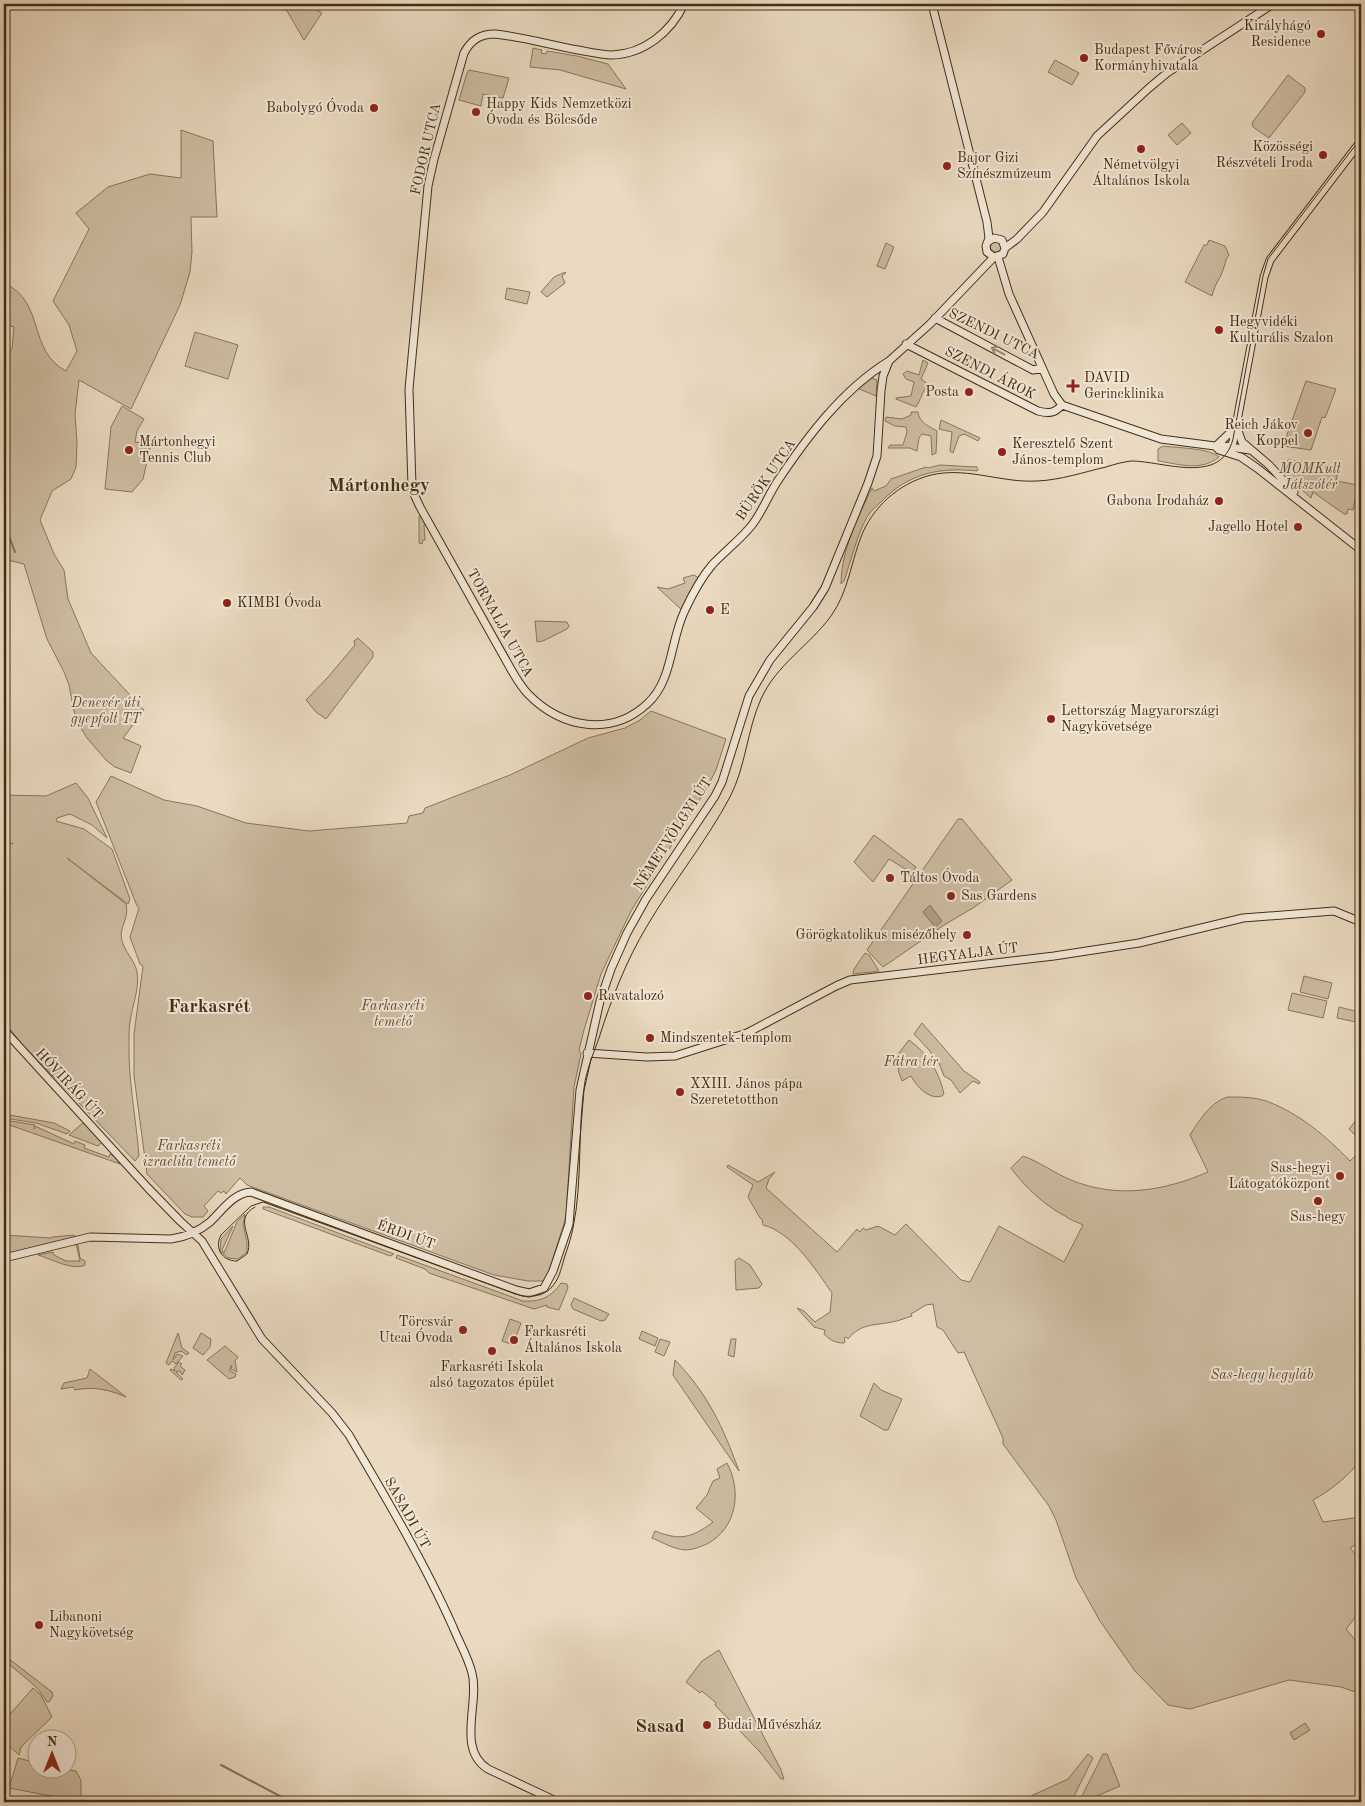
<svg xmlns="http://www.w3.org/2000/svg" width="1365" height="1806" viewBox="0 0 1365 1806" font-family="'Old Standard TT',serif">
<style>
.green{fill:#cebda3;stroke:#88765b}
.water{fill:#b1a086;stroke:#857258}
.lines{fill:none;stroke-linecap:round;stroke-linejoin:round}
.stream{stroke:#857258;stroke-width:2}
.secondary-casing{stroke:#432e13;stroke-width:9}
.secondary{stroke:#f1e7d7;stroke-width:7}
.tram{stroke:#432e13;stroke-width:1}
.oneway{stroke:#9a8a75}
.poi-dot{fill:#8f2418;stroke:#f1e7d7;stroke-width:2}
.labels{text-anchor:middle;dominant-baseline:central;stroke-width:4;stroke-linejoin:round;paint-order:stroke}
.poi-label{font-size:14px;fill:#432e13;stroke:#f1e7d7;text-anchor:start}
.street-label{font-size:14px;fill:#432e13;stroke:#f1e7d7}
.park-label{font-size:14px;font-style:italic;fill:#5f4b30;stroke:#f1e7d7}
.district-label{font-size:19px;font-weight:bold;fill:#432e13;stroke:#f1e7d7}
</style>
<rect width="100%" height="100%" fill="#eadac1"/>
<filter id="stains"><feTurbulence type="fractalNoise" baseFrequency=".004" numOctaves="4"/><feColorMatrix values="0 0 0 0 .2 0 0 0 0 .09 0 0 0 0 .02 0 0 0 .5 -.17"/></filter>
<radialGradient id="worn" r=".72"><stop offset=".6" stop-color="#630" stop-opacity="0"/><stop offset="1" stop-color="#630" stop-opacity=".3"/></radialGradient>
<path class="green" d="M 283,4 L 305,4 L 322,13 L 304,40 Z
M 533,48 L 542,50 L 541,53 L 546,54 L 547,51 L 577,56 L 608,64 L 626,89 L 560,70 L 530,67 Z
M 1055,60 L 1079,73 L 1072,85 L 1048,72 Z
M 469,70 L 509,78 L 503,98 L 483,94 L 481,106 L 459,100 L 467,73 Z
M 1288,75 L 1305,88 L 1305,92 L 1269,138 L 1253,127 L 1252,123 Z
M 1182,123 L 1191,133 L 1177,145 L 1168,135 Z
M 181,130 L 213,141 L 217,217 L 191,217 L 192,252 L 190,272 L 180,305 L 131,409 L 79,380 L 75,414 L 77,442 L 76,467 L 71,479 L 52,491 L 40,520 L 54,554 L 64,570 L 68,599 L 91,653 L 144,710 L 123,738 L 141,746 L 131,773 L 115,767 L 107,761 L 87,738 L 79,725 L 74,711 L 69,685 L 64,672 L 47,639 L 24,564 L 8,560 L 4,556 L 4,372 L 9,369 L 4,362 L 12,349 L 14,327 L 4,324 L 4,283 C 46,302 27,351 66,371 L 77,351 L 69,325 L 53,301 L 89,229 L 76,213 L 108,187 L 150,174 L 181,178 Z
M 1209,240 L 1225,246 L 1229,255 C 1225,260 1226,262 1224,267 C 1221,278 1215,283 1212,296 L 1185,282 L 1204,245 L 1207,245 Z
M990.5 247a5.5 5.5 0 1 1 11 0a5.5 5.5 0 1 1-11 0Z
M 886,243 L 894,247 L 885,269 L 877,266 Z
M 565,272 L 566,273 L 562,276 L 565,283 L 547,297 L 541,292 L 554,277 Z
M 507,288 L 530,292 L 527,304 L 505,299 Z
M 195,332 L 238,345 L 228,379 L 185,366 Z
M 923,360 L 928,363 L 921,379 L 929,385 C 921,392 921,400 916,407 L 896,399 L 896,398 L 911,396 L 914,382 L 906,379 L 903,374 L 907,371 L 919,375 Z
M 871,378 L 877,380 L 876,396 L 857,388 Z
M 1306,381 L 1336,389 L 1325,418 L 1322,417 L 1311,450 L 1283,446 Z
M 122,406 L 144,419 L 137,431 L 135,442 L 151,444 L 143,479 L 132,492 L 105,489 L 111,427 Z
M 911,412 L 918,412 C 919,422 928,426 937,431 L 936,453 L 932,455 L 931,436 L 922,434 L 919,438 L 917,451 L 910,448 L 888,448 L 890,445 L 903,445 L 907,432 L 906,427 L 895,426 L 885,421 L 886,417 L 902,419 L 911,415 Z
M 941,420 L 980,438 L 978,441 L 964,434 L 959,436 L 953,453 L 950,451 L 952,432 L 939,429 Z
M 1163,446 C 1178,448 1209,448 1219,457 C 1201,472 1179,464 1158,461 L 1158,449 Z
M 1288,460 L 1339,466 L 1336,481 L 1358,485 L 1353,510 L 1348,509 L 1347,514 L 1344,514 L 1313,492 L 1311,498 L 1292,481 L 1284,470 Z
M 940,465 L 975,467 L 976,466 L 978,469 L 977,471 C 941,467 909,473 883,500 C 878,505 871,510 867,517 C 858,532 850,564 844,581 L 841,584 C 841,551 858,517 872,488 L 874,491 L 886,486 L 891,479 L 926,467 L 928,468 Z
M 421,514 L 427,524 L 424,525 L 425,540 L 423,540 L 422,544 L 419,543 L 419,517 Z
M 694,575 L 702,580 L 684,612 L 657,587 L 668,589 L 685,583 L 683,578 Z
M 535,621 L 567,622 L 569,626 L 567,629 L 543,641 L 537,642 Z
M 358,638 L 373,652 L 373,657 L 326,719 L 316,712 L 306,700 L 328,677 L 355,645 L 354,641 Z
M 651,711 L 726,739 L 716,770 L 707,788 L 631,911 L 601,974 L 584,1030 L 579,1050 L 581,1054 L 574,1087 L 566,1217 L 547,1277 L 543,1281 L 528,1281 L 494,1275 L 247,1185 L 240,1178 L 226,1194 L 224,1191 L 221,1193 L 218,1191 L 204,1206 L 208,1211 L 203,1217 L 192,1217 L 185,1214 L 147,1174 L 134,1076 L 134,1034 L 143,966 L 140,964 L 130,937 L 139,908 L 137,906 L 96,802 L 111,776 L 164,800 L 197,806 L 246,823 L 309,831 L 407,823 L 409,816 L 423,813 L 425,808 L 510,775 L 588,738 L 625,728 L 640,720 Z
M 76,783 L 88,798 L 107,838 L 92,825 L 70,814 L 57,818 L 56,821 L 84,829 L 112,849 L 130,899 L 128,904 L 67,858 L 126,904 C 130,918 118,928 122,941 C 125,952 135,961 137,972 C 140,988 132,1006 130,1022 C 129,1028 129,1035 129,1041 C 128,1080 136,1118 139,1156 L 135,1161 L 21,1043 L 4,1021 L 4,841 L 13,844 L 4,840 L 4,795 L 46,796 Z
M 958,819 L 962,819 L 1012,880 L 973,908 L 944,925 L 883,967 L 867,950 Z
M 874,835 L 916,867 L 912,873 L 889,859 L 873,882 L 854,862 Z
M 865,953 L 869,955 L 879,971 L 853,974 L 854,969 Z
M 1304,976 L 1332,983 L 1328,999 L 1300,992 Z
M 1292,993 L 1327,1001 L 1323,1018 L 1288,1010 Z
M 1339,1007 L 1359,1012 L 1356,1022 L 1337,1018 Z
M 922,1023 L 964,1071 L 980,1082 L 979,1084 L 973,1081 L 960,1093 L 951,1080 L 944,1076 L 939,1063 L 929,1050 L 914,1034 Z
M 909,1040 C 927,1053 939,1071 944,1094 L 942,1096 C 929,1100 917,1087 911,1076 L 902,1081 L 899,1073 L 896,1057 Z
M 1228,1097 C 1240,1097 1254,1097 1266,1101 C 1299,1113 1326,1136 1350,1161 L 1361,1150 L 1361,1459 C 1350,1475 1330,1491 1313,1500 L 1323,1522 L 1361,1517 L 1361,1541 L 1350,1548 L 1361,1560 L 1361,1578 L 1357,1581 L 1361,1584 L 1361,1610 L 1346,1629 L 1361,1647 L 1361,1694 L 1341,1687 L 1289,1680 L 1190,1709 L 1168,1705 L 1135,1671 L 1100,1621 L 1076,1578 L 1056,1520 L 1049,1506 L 1003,1444 L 1003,1438 L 964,1352 L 958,1353 L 943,1330 L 937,1327 L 933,1304 L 926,1305 L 911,1314 L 912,1316 C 905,1318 899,1321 892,1322 C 873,1326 861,1323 848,1339 L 846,1337 L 844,1338 L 845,1341 L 844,1343 C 835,1343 830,1340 824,1334 L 825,1330 L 814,1327 L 797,1308 L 804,1311 L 815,1322 L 830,1312 L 832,1293 C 816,1270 792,1232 763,1225 L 762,1219 L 760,1218 L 748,1197 L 753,1185 L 727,1167 L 728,1165 L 758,1182 L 775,1172 L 769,1179 L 766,1188 L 837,1252 L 857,1229 L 860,1232 L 863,1228 L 866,1230 L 878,1226 L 895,1235 L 906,1224 L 961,1280 L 970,1282 L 999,1226 L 1064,1262 L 1083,1225 C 1077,1222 1070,1220 1065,1216 C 1044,1205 1025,1187 1011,1168 L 1023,1156 C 1040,1162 1054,1173 1071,1180 C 1117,1199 1164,1191 1208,1172 L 1190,1135 C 1199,1121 1211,1101 1228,1097 Z
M 4,1114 L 54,1123 L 70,1131 L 67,1134 L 36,1123 L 4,1118 Z
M 1361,1114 L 1361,1141 L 1349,1129 Z
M 4,1120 L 35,1125 L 34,1129 L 35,1126 L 74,1144 L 75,1141 L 85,1145 L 84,1148 L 109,1157 L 110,1154 L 114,1156 L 120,1164 L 4,1123 Z
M 85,1121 L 103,1141 L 98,1146 L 69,1135 Z
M 263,1207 L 269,1207 L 394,1254 L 390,1256 L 263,1209 Z
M 245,1214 L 243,1224 L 247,1242 L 247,1252 L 238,1259 L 228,1258 L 220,1251 L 221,1239 L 233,1226 L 222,1250 L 224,1253 L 237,1222 Z
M 4,1235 L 51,1238 L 52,1237 L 74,1235 L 75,1236 L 74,1238 L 4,1256 Z
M 76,1244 L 78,1245 L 80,1258 L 85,1261 L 85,1265 C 72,1271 52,1259 38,1255 L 53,1252 L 54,1255 L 66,1261 L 80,1261 Z
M 397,1255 L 523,1301 C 541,1302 551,1297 561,1283 L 567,1284 L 568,1288 L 559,1310 L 547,1307 L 547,1305 L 534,1309 L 429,1273 L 425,1269 L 396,1258 Z
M 739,1258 L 750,1265 L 762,1284 L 759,1288 L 736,1290 L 735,1261 Z
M 574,1298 L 609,1314 L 605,1320 L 601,1321 L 573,1309 L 571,1305 Z
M 510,1319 L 521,1323 L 513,1345 L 502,1341 Z
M 642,1331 L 658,1338 L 655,1346 L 639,1339 Z
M 178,1333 L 182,1348 L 189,1353 L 187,1355 L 181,1351 L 175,1353 L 173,1360 L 177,1354 L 183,1356 L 176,1364 L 172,1361 L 169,1365 L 166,1363 Z
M 201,1333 L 211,1339 L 210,1347 L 203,1355 L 193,1348 Z
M 660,1339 L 670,1342 L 664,1356 L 655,1352 Z
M 731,1339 L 736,1339 L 734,1357 L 728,1355 Z
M 225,1346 L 238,1357 L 235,1361 L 237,1372 L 231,1369 L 232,1365 L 230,1367 L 230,1371 L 236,1374 L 235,1377 L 229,1379 L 207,1360 Z
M 675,1360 C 708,1394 723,1427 739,1471 L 673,1375 Z
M 179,1362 L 182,1364 L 180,1366 L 185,1370 L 182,1375 L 180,1371 L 176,1372 L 183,1379 L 181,1380 L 170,1370 L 171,1369 L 175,1371 L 174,1368 Z
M 90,1369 L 126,1397 C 110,1390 94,1386 75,1390 L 73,1387 L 61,1389 L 64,1383 L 87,1378 Z
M 874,1383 L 881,1390 L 902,1399 L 888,1430 L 884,1430 L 860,1416 Z
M 727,1463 C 742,1491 737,1528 707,1544 C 700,1547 692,1550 685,1550 C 673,1549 662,1542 652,1538 L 655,1531 C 680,1541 692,1538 713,1522 L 696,1508 L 707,1495 L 713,1481 L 720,1478 L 717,1469 Z
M 719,1650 L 781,1770 L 784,1779 L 781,1779 L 760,1752 L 715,1705 L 716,1703 L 702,1691 L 700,1693 L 686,1682 L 702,1661 Z
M 4,1655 L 52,1692 L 53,1696 L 49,1702 L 47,1702 C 38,1684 18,1674 4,1659 Z
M 33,1688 L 41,1695 L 52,1717 L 21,1747 L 19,1755 L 4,1741 L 4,1721 Z
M 1305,1723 L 1310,1730 L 1294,1740 L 1290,1733 Z
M 1088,1754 L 1093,1758 L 1071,1802 L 1033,1802 L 1031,1796 L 1068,1779 Z
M 1103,1754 L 1107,1754 L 1120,1786 L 1083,1802 L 1079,1802 Z
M 18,1758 L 37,1763 L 38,1768 L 65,1769 L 76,1771 L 81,1780 L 81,1799 L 77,1801 L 9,1788 Z"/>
<path class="water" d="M 930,905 L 942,921 L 935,927 L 923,912 Z"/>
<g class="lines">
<path class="stream" d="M 4,523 L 15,552
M 221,1765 L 291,1802"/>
<g class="secondary-casing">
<path id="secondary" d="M 684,4 C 671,32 644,54 612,55 C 601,55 589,52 578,50 C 550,45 523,37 495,34 C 480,34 471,40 464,53 L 434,159 L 428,186 L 409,389 L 412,486 L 414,494 L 420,507 L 508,664 C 514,675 520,686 529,695 C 562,728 611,737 647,704 C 673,681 670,640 685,610 C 692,595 701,578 712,565 C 725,551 740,540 752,525 C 762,512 768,496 777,482 C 807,437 842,390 889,361
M 932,4 L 987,222 L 989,238 L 986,246 L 987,252 L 994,257 L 1003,254 L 1005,248 L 1002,240 L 994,238 L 989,241
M 1359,4 L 1361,6
M 1005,248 L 1017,239 L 1043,212 L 1097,136 L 1149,88 L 1167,73 L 1273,4
M 998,257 L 1009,294 L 1054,394 L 1062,405 L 1161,439 L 1215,446 L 1219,450 L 1241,457 L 1257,468 L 1361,550
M 935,318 L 1033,370 L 1042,368
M 906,344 L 1038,411 C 1049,414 1055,413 1062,405
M 1237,428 L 1242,442 L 1269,465 L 1294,492
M 1215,446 L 1224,446 L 1250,450
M 1216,446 L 1235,428
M 1228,452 L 1233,442 L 1264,277 L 1270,260 L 1361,141
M 4,1030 L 148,1188 L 180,1221 L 202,1241 L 262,1339 L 332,1413 L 349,1435 C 385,1496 424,1562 453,1627 C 459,1642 468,1657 472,1673 C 480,1703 456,1749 488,1769 L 558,1802
M 587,1053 L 647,1057 L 675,1056 L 747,1033 L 836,986 L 850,980 L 1054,956 L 1139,943 L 1243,918 L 1334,911 L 1361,922
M 4,1258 L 90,1237 L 171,1239 C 186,1237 198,1232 210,1222 C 222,1211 233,1193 251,1192 L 516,1290 L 529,1293 L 544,1288 L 553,1271 L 569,1224 L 580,1090 L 600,1001 L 611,969 L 627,933 L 646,899 L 715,796 L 722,782 L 749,696 L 770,660 L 813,607 L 825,588 L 868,483 L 877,456 L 881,391 L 883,376 L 889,361 L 930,324 L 994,257"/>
</g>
<use href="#secondary" class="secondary"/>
<path class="tram" d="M 255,1207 C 232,1220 255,1236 247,1254 L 237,1261 C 222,1261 214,1248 221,1235 L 251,1206 L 263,1202 L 522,1296 C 533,1297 543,1296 551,1288 C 559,1280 561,1269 564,1259 C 567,1249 571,1239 573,1228 C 583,1181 577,1128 585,1081 C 588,1066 594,1052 599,1038 C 611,1000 626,961 647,926 C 673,882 706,842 730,797 C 746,766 747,730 761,699 C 776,665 810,645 831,616 C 849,591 851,560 863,532 C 876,503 904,480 936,474 C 970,468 1003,483 1037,481 C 1061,480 1084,472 1106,467 C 1115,464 1123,462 1131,461 C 1164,461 1221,486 1233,439 L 1263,276 L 1268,259 L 1361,138"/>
</g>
<defs><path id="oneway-shaft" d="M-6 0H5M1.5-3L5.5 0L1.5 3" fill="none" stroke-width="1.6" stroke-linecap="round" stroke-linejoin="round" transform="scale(1.25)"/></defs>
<use class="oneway" href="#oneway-shaft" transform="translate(998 351) rotate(-152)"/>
<g class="poi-dot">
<circle cx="1321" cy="34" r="5"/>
<circle cx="1084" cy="58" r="5"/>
<circle cx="374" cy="108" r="5"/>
<circle cx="476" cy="112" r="5"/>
<circle cx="1141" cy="149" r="5"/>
<circle cx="1323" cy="155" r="5"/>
<circle cx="947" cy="166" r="5"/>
<circle cx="1219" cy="330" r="5"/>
<path d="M1070.5 378.5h5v5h5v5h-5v5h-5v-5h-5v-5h5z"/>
<circle cx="969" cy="392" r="5"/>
<circle cx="1308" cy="433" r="5"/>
<circle cx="129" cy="450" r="5"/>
<circle cx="1002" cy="452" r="5"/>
<circle cx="1219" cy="501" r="5"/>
<circle cx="1298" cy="527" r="5"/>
<circle cx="227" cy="603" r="5"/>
<circle cx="710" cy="610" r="5"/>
<circle cx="1051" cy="719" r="5"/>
<circle cx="890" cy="878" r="5"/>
<circle cx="951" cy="896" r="5"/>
<circle cx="967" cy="935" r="5"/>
<circle cx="588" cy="996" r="5"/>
<circle cx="650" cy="1038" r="5"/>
<circle cx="680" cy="1092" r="5"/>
<circle cx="1340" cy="1176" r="5"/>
<circle cx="1318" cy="1201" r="5"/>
<circle cx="463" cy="1330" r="5"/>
<circle cx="514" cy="1340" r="5"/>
<circle cx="492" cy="1351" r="5"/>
<circle cx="39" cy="1625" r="5"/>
<circle cx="707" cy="1725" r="5"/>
</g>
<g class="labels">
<g class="poi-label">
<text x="1311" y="26" text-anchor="end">Királyhágó<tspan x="1311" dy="16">Residence</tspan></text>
<text x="1094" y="50">Budapest Főváros<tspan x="1094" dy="16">Kormányhivatala</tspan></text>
<text x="486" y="104">Happy Kids Nemzetközi<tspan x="486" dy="16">Óvoda és Bölcsőde</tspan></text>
<text x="364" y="108" text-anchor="end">Babolygó Óvoda</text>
<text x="1313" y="147" text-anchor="end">Közösségi<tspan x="1313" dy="16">Részvételi Iroda</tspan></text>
<text x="957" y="158">Bajor Gizi<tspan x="957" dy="16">Színészmúzeum</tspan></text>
<text x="1141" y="165" text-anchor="middle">Németvölgyi<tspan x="1141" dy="16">Általános Iskola</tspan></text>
<text x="1229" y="322">Hegyvidéki<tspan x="1229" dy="16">Kulturális Szalon</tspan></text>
<text x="1084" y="378">DAVID<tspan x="1084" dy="16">Gerincklinika</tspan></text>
<text x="959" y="392" text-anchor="end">Posta</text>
<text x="1298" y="425" text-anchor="end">Reich Jákov<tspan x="1298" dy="16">Koppel</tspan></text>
<text x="139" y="442">Mártonhegyi<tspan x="139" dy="16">Tennis Club</tspan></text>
<text x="1012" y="444">Keresztelő Szent<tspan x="1012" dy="16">János-templom</tspan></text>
<text x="1209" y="501" text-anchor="end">Gabona Irodaház</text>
<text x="1288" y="527" text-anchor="end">Jagello Hotel</text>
<text x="237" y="603">KIMBI Óvoda</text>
<text x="720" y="610">E</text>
<text x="1061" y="711">Lettország Magyarországi<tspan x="1061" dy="16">Nagykövetsége</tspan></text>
<text x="900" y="878">Táltos Óvoda</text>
<text x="961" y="896">Sas Gardens</text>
<text x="957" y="935" text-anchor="end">Görögkatolikus misézőhely</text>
<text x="598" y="996">Ravatalozó</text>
<text x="660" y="1038">Mindszentek-templom</text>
<text x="690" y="1084">XXIII. János pápa<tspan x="690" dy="16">Szeretetotthon</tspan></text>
<text x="1330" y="1168" text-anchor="end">Sas-hegyi<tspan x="1330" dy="16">Látogatóközpont</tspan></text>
<text x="1318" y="1217" text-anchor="middle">Sas-hegy</text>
<text x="453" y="1322" text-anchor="end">Törcsvár<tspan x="453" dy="16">Utcai Óvoda</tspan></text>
<text x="524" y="1332">Farkasréti<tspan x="524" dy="16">Általános Iskola</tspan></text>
<text x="492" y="1367" text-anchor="middle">Farkasréti Iskola<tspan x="492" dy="16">alsó tagozatos épület</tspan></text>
<text x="49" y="1617">Libanoni<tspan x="49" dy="16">Nagykövetség</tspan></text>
<text x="717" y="1725">Budai Művészház</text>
</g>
<g class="street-label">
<text transform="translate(426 149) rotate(-77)">FODOR UTCA</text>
<text transform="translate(994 334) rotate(26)">SZENDI UTCA</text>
<text transform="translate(990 373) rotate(27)">SZENDI ÁROK</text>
<text transform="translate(766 480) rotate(-56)">BÜRÖK UTCA</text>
<text transform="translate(500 623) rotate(61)">TORNALJA UTCA</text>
<text transform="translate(673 834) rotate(-57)">NÉMETVÖLGYI ÚT</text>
<text transform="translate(968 954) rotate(-7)">HEGYALJA ÚT</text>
<text transform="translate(69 1084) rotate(47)">HÓVIRÁG ÚT</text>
<text transform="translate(406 1235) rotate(20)">ÉRDI ÚT</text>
<text transform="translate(407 1513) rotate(61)">SASADI ÚT</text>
</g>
<g class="park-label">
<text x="1310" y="469">MOMKult<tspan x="1310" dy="16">Játszótér</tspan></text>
<text x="106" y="703">Denevér úti<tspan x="106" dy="16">gyepfolt TT</tspan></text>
<text x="393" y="1006">Farkasréti<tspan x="393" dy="16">temető</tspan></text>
<text x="911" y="1062">Fátra tér</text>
<text x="189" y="1146">Farkasréti<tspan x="189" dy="16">izraelita temető</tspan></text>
<text x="1262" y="1375">Sas-hegy hegyláb</text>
</g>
<g class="district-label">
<text x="379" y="486">Mártonhegy</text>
<text x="209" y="1007">Farkasrét</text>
<text x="660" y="1727">Sasad</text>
</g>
</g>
<rect width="1365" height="1806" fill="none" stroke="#eadac1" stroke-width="20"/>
<rect x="5" y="5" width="1355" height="1796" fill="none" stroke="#432e13" stroke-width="2.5"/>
<rect x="10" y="10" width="1345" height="1786" fill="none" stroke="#432e13"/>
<g transform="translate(52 1754)"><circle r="24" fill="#f1e7d7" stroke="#ab9d89"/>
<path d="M0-4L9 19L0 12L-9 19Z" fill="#8f2418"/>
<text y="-8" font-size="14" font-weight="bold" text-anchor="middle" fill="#432e13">N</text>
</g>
<rect width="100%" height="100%" filter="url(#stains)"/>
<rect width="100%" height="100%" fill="url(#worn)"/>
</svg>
